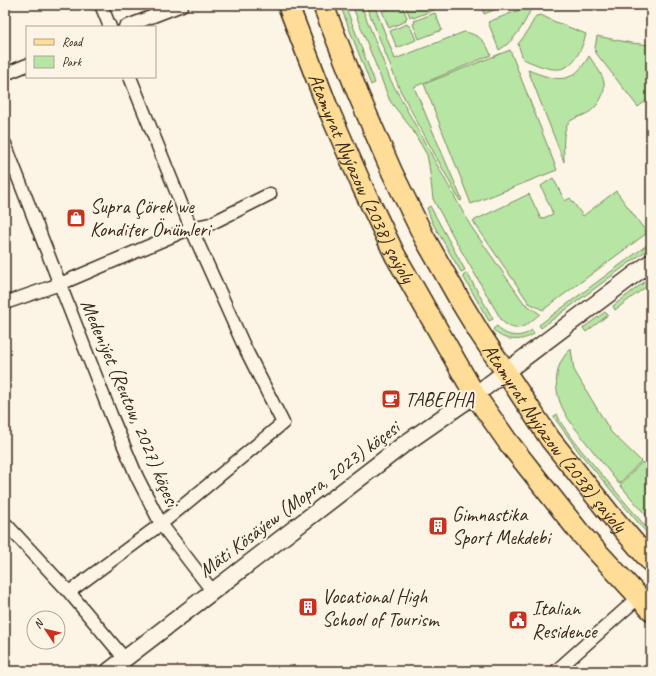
<svg xmlns="http://www.w3.org/2000/svg" width="656" height="676" viewBox="0 0 656 676" font-family="Caveat,sans-serif">
<style>
.green{fill:#b7e5a4;stroke:#798861}
.lines{fill:none;stroke-linecap:round;stroke-linejoin:round}
.minor-casing{stroke:#3b2a1e;stroke-width:15}
.tertiary-casing{stroke:#3b2a1e;stroke-width:19}
.primary-casing{stroke:#3b2a1e;stroke-width:23}
.minor{stroke:#fcf5e5;stroke-width:12}
.tertiary{stroke:#fcf5e5;stroke-width:16}
.primary{stroke:#ffdd96;stroke-width:20}
.labels{text-anchor:middle;dominant-baseline:central;stroke-width:4;stroke-linejoin:round;paint-order:stroke}
.street-label{font-size:20px;fill:#3b2a1e;stroke:#fcf5e5}
.poi-label{font-size:20px;fill:#3b2a1e;stroke:#fcf5e5;text-anchor:start}
</style>
<rect width="100%" height="100%" fill="#fcf5e5"/>
<filter id="ink" filterUnits="userSpaceOnUse"><feTurbulence type="fractalNoise" baseFrequency=".025" numOctaves="2"/><feDisplacementMap in="SourceGraphic" scale="8" xChannelSelector="R" yChannelSelector="G"/><feConvolveMatrix kernelMatrix="1 2 1 2 8 2 1 2 1" color-interpolation-filters="sRGB"/></filter>
<g filter="url(#ink)">
<path class="green" d="M 340,5 L 345,5 L 375,83 L 371,85 Z
M 352,5 L 361,5 L 390,79 L 470,225 L 524,303 L 540,314 C 527,324 518,336 502,321 L 458,245 L 433,199 L 429,165 L 427,155 L 412,129 L 390,101 Z
M 366,5 L 374,5 L 395,59 L 464,32 C 479,34 486,42 491,55 L 414,87 L 462,200 L 460,201 L 400,90 Z
M 398,5 L 402,5 L 407,18 L 405,19 L 406,21 L 389,28 L 382,11 Z
M 405,5 L 432,5 L 434,10 L 413,18 L 412,16 L 410,17 Z
M 481,5 L 506,5 L 484,14 Z
M 527,7 L 530,11 C 523,27 514,41 499,50 L 488,22 Z
M 435,13 L 442,30 L 419,39 L 413,24 L 415,23 L 414,21 Z
M 541,15 L 553,21 L 586,34 C 582,49 573,72 553,69 C 543,68 533,63 523,59 L 518,44 L 526,34 L 536,16 Z
M 407,24 L 408,26 L 410,26 L 416,40 L 397,48 L 390,31 Z
M 597,36 L 631,43 L 651,45 L 651,97 L 638,107 L 596,53 L 595,48 Z
M 510,50 L 557,170 L 471,204 L 424,84 Z
M 589,56 C 594,64 603,74 604,83 C 606,95 596,109 586,114 C 580,117 571,118 567,125 C 562,135 564,151 564,162 L 528,70 C 557,81 572,86 589,56 Z
M 553,178 L 565,201 L 570,198 L 583,216 L 616,191 L 647,233 L 543,310 L 529,303 L 473,221 L 529,194 L 541,219 L 553,214 L 541,186 Z
M 430,206 L 465,270 L 461,272 L 432,222 L 427,208 Z
M 651,242 L 651,247 L 541,328 L 539,325 Z
M 467,273 L 493,319 L 489,321 L 463,276 Z
M 651,277 L 651,283 L 615,310 L 613,306 Z
M 605,312 L 608,315 L 586,332 L 583,328 Z
M 497,326 C 505,337 521,339 532,330 L 534,334 C 522,342 502,342 493,329 Z
M 571,349 L 574,370 L 611,432 L 641,461 L 619,484 C 608,470 596,455 585,441 C 578,431 569,422 564,411 C 553,391 553,364 571,349 Z
M 557,414 L 561,423 L 581,450 L 651,533 L 651,538 L 579,452 L 556,420 L 554,416 Z
M 642,462 L 651,471 L 651,521 L 620,485 Z"/>
<g class="lines">
<g class="minor-casing">
<path id="minor" d="M 101,5 L 110,27
M 125,27 L 182,5
M 5,74 L 27,65
M 5,144 L 111,415 L 137,477 L 161,524 L 213,592
M 5,303 L 60,284 L 191,228 L 210,224 L 270,194
M 5,523 L 69,592 L 125,659
M 69,592 L 161,524 L 283,423 L 244,346 L 191,228 L 130,77
M 556,671 L 639,597"/>
</g>
<g class="tertiary-casing">
<path id="tertiary" d="M 109,671 L 403,445 L 475,395 L 651,262"/>
</g>
<g class="primary-casing">
<g id="primary">
<path id="s1" d="M 288,5 L 327,106 L 363,188 L 395,255 L 475,395 L 508,442 L 580,533 L 651,610"/>
<path id="s2" d="M 323,5 L 358,94 L 392,172 L 424,237 L 462,304 L 479,332 L 550,439 L 609,513 L 651,562"/>
</g>
</g>
<use href="#minor" class="minor"/>
<use href="#tertiary" class="tertiary"/>
<use href="#primary" class="primary"/>
</g>
</g>
<defs>
<g id="shop-square" transform="scale(1)"><rect x="-9" y="-9" width="18" height="18" rx="4" fill="#c8321e" stroke="#fcf5e5"/><path d="M-5-2.5h2.3a2.7 3.5 0 0 1 5.4 0H5L5.5 6h-11ZM-1.5-2.5h3a1.5 2.3 0 0 0-3 0Z" fill="#fff"/></g>
<g id="cafe-square" transform="scale(1)"><rect x="-9" y="-9" width="18" height="18" rx="4" fill="#c8321e" stroke="#fcf5e5"/><path d="M-5.5-4.5H6V0H3Q3 3.5 0 3.5H-2.5Q-5.5 3.5-5.5 0ZM3-3.2v2h1.7v-2ZM-6 4.5H4V6H-6Z" fill="#fff"/></g>
<g id="building-square" transform="scale(1)"><rect x="-9" y="-9" width="18" height="18" rx="4" fill="#c8321e" stroke="#fcf5e5"/><path d="M-4-6H4V6H1V3H-1V6H-4ZM-2.5-4.3h1.7v1.8h-1.7ZM.8-4.3h1.7v1.8H.8ZM-2.5-1h1.7V.8h-1.7ZM.8-1h1.7V.8H.8Z" fill="#fff"/></g>
<g id="civic-square" transform="scale(1)"><rect x="-9" y="-9" width="18" height="18" rx="4" fill="#c8321e" stroke="#fcf5e5"/><path d="M-.6-6.5H3V-4.5H.6V-3L4-1V1h2V6H-6V1h2V-1L-.6-3ZM-1.2 2.5V6h2.4V2.5Z" fill="#fff"/></g>
</defs>
<g fill-rule="evenodd">
<use href="#shop-square" x="76" y="218"/>
<use href="#cafe-square" x="391" y="399"/>
<use href="#building-square" x="438" y="526"/>
<use href="#building-square" x="308" y="607"/>
<use href="#civic-square" x="518" y="620"/>
</g>
<g class="labels">
<g class="street-label">
<text stroke="none"><textPath href="#s1" startOffset="188">Atamyrat Nyýazow (2038) şaýoly</textPath></text>
<text transform="translate(130 403) rotate(67)">Medeniýet (Reutow, 2027) köçesi</text>
<text stroke="none"><textPath href="#s2" startOffset="493">Atamyrat Nyýazow (2038) şaýoly</textPath></text>
<text transform="translate(299 499) rotate(-37)">Mäti Kösäýew (Mopra, 2023) köçesi</text>
</g>
<g class="poi-label">
<text x="90" y="206">Supra Çörek we<tspan x="90" dy="23">Konditer Önümleri</tspan></text>
<text x="405" y="399">ТАВЕРНА</text>
<text x="452" y="514">Gimnastika<tspan x="452" dy="23">Sport Mekdebi</tspan></text>
<text x="322" y="596">Vocational High<tspan x="322" dy="23">School of Tourism</tspan></text>
<text x="532" y="608">Italian<tspan x="532" dy="23">Residence</tspan></text>
</g>
</g>
<rect width="656" height="676" fill="none" stroke="#fcf5e5" stroke-width="20"/>
<rect x="10" y="10" width="636" height="656" fill="none" stroke="#3b2a1e" stroke-width="1.5" filter="url(#ink)"/>
<rect x="26" y="26" width="130" height="52" fill="#fcf5e5" stroke="#afa495"/>
<rect x="34" y="39" width="20" height="6" fill="#ffdd96" stroke="#afa495"/>
<text x="62" y="46" font-size="12" fill="#3b2a1e">Road</text>
<rect x="34" y="56" width="20" height="12" fill="#b7e5a4" stroke="#afa495"/>
<text x="62" y="66" font-size="12" fill="#3b2a1e">Park</text>
<g transform="translate(46 630) rotate(305)"><circle r="19" fill="#fcf5e5" stroke="#afa495"/>
<path d="M0-3L7 15L0 10L-7 15Z" fill="#c8321e"/>
<text y="-6" font-size="11" font-weight="bold" text-anchor="middle" fill="#3b2a1e">N</text>
</g>
</svg>
